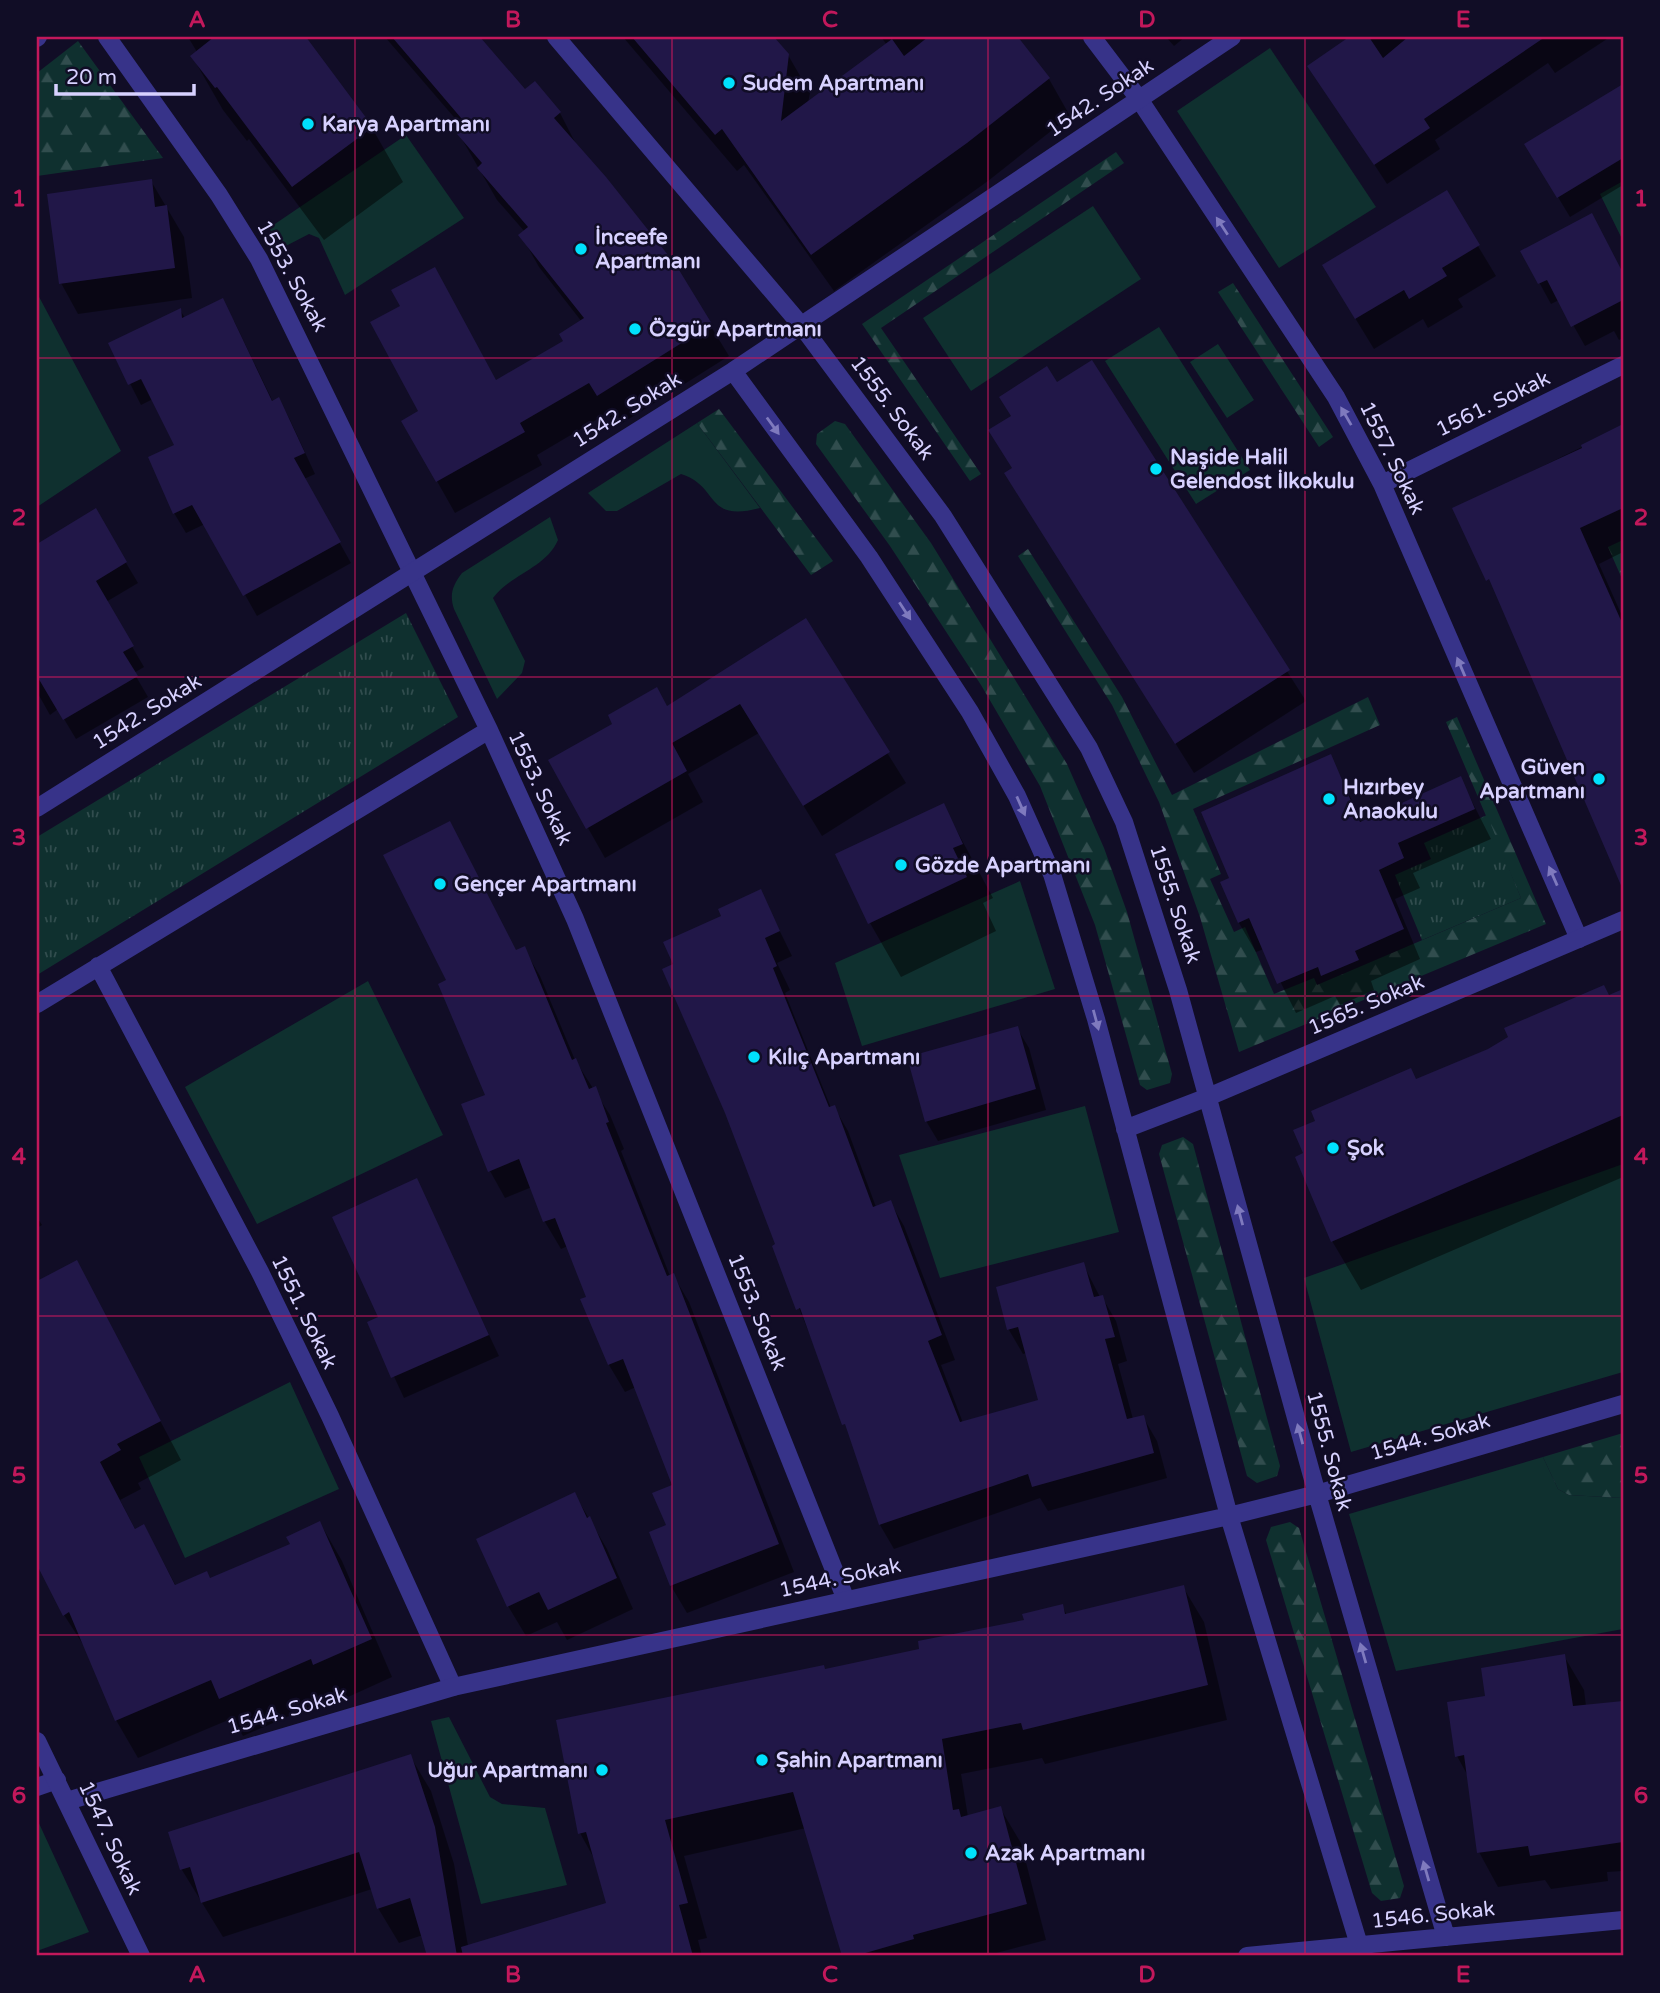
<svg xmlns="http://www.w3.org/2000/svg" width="1660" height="1993" viewBox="0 0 1660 1993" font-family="'Varela Round',sans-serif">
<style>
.grass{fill:#0f302f}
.forest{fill:url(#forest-firs)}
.park{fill:url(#park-tufts)}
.shadow{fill:#0007}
.building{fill:#211748}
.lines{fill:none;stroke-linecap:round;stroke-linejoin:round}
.lane{stroke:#373389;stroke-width:18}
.street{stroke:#373389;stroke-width:18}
.oneway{fill:#7f7abe}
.grid{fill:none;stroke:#c2185b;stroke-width:2;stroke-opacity:0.55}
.poi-dot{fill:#00e1fc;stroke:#110d26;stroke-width:2.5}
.labels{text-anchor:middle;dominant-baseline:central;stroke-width:5;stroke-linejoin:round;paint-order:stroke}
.poi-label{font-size:21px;font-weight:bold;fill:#d7d1ff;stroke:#110d26;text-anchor:start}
.street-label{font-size:21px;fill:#d7d1ff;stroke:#110d26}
.neatline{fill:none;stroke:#c2185b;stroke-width:2.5}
.grid-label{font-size:23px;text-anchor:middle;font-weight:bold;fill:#c2185b}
</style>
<defs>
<pattern id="forest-firs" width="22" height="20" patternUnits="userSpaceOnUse" patternTransform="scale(1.75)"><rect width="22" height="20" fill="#0f302f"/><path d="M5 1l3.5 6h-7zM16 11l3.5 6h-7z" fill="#314d4e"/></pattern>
<pattern id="park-tufts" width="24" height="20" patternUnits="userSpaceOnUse" patternTransform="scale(1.75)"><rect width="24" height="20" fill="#0f302f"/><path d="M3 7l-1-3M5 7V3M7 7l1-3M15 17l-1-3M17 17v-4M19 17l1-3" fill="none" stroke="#314d4e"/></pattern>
</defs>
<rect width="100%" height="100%" fill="#110d26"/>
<path class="grass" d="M 1270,48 L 1376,207 L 1279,268 L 1177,111 Z
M 406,135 L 464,218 L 345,295 L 319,238 L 309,234 L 282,248 L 269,228 Z
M 1623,181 L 1623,241 L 1600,194 Z
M 1093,206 L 1141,279 L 971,391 L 923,318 Z
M 37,293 L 121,451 L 37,507 Z
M 1159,327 L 1250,470 L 1196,504 L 1105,361 Z
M 1218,344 L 1254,400 L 1227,418 L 1190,362 Z
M 697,423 L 760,508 C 704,523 720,486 681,474 L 617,511 L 606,511 L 588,493 Z
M 550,517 L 558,540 C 546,568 511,574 493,598 L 525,661 L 522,673 L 497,699 L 454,609 C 449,594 453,585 462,573 Z
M 1020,881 L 1055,989 L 862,1046 L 835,963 Z
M 368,981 L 443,1135 L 257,1224 L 185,1087 Z
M 1085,1106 L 1119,1232 L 940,1278 L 899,1155 Z
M 1623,1164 L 1623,1372 L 1351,1452 L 1304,1278 Z
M 290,1382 L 339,1489 L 185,1558 L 139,1457 Z
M 1543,1457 L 1558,1489 L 1569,1495 L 1623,1498 L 1623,1629 L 1396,1671 L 1349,1514 Z
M 449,1717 L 490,1797 L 502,1804 L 545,1808 L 567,1885 L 481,1904 L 431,1721 Z
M 37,1819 L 89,1932 L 37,1951 Z"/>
<path class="forest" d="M 78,41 L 163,158 L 37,176 L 37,73 Z
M 1116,152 L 1124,163 L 881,328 L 981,474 L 970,481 L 862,324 Z
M 1233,283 L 1333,437 L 1319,447 L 1218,292 Z
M 719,409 L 833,561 L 811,575 L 697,423 Z
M 835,421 L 845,424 L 931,543 L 1067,764 L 1104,848 L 1127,912 L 1172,1074 L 1170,1083 L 1147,1090 L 1140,1085 L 1095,925 L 1040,786 L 981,685 L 890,546 L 816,444 L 817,434 Z
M 1623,540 L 1623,581 L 1608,547 Z
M 1028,549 L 1122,697 L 1172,795 L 1368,697 L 1380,725 L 1193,809 L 1221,874 L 1210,879 L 1234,932 L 1245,927 L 1274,994 L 1314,978 L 1317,985 L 1521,898 L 1446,722 L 1457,717 L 1546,924 L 1239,1052 L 1200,917 L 1159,802 L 1112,705 L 1018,556 Z
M 1183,1137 L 1193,1144 L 1280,1466 L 1277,1476 L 1257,1483 L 1247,1476 L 1159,1154 L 1162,1145 Z
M 1623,1433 L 1623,1498 L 1569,1495 L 1558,1489 L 1543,1457 Z
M 1290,1522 L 1299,1528 L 1404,1886 L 1400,1898 L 1381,1901 L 1372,1893 L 1266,1540 L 1271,1527 Z"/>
<path class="park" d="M 406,613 L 458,717 L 37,975 L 37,837 Z
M 1487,815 L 1521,898 L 1422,940 L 1395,875 L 1431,859 L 1424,843 Z"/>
<path class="shadow" d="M 188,37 L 304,37 L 372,128 L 403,182 L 324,240 L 249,139 L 247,141 L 223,110 L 192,56 L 197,52 Z
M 385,37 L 477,37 L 525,92 L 535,84 L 560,113 L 577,146 L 674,266 L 729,356 L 616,427 L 608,413 L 537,455 L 542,465 L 455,513 L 403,421 L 496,382 L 565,342 L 582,322 L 539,267 L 521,235 L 525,232 L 497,200 L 459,134 L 465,130 Z
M 623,37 L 772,37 L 788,55 L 810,93 L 808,103 L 887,45 L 881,37 L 1016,37 L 1049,79 L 1070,116 L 988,181 L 834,291 L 744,165 L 737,171 Z
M 1166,37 L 1185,37 L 1174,46 Z
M 1354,37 L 1606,37 L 1607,39 L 1555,73 L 1548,63 L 1435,140 L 1440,149 L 1387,184 L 1310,66 Z
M 1623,86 L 1623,185 L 1570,217 L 1526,144 Z
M 151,181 L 184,237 L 192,298 L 78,314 L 61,283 Z
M 1446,193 L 1496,276 L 1458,299 L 1463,307 L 1428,328 L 1423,319 L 1374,349 L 1341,295 Z
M 1603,236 L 1623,275 L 1623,338 L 1619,340 L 1614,331 L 1585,346 L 1559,300 L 1551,304 L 1522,251 Z
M 180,310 L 185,318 L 234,321 L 273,402 L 279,399 L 290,420 L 315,474 L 304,479 L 351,563 L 257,616 L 205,524 L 186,533 L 174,513 L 176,446 L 153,399 L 141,405 L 110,344 Z
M 1091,363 L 1306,701 L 1194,773 L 1006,474 L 1013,469 L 1056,385 Z
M 1623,427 L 1623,552 L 1599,564 L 1623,618 L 1623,876 L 1608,850 L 1504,608 L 1455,509 Z
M 95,511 L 138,583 L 106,602 L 144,667 L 134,673 L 148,697 L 76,739 L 58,709 L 50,715 L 37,692 L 37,546 Z
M 805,621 L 906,783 L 822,836 L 759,733 L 688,774 L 703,802 L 605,858 L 550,761 L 615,724 L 667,708 Z
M 1330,756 L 1363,823 L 1460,778 L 1491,839 L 1413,873 L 1420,888 L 1395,899 L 1420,959 L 1371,981 L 1374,990 L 1340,1005 L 1335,996 L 1296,1013 L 1264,949 L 1256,952 L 1239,923 L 1222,883 L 1232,879 Z
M 943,805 L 993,898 L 983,903 L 996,931 L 901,977 L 870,923 Z
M 760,891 L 792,956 L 777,963 L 790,990 L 785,993 L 831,1108 L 834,1107 L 848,1131 L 876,1207 L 890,1202 L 904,1226 L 955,1360 L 941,1365 L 963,1423 L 1040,1402 L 1027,1353 L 1023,1354 L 1009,1330 L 998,1288 L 1083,1264 L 1100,1297 L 1102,1297 L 1116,1321 L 1127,1361 L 1118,1364 L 1133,1419 L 1143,1417 L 1157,1441 L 1167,1478 L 1048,1511 L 1040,1498 L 894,1549 L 880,1525 L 852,1438 L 774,1247 L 778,1245 L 676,965 L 724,917 Z
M 524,949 L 540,976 L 575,1060 L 610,1115 L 624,1149 L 621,1151 L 670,1276 L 673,1275 L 689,1302 L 794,1572 L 687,1613 L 671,1586 L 652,1533 L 668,1526 L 675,1486 L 636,1387 L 625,1392 L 609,1365 L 582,1300 L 588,1298 L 568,1246 L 561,1249 L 545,1222 L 532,1187 L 505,1198 L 490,1171 L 487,1096 L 517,952 Z
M 1623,991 L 1623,1177 L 1361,1290 L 1332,1241 L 1417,1080 Z
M 1017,1028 L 1029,1048 L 1046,1110 L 938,1141 L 926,1121 Z
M 416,1180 L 499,1356 L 404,1398 L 369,1323 L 380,1318 Z
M 37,1217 L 42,1225 L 37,1228 Z
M 76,1262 L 181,1460 L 138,1483 L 141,1489 L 120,1500 L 136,1531 L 144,1526 L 176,1586 L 210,1580 L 292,1545 L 320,1523 L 342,1561 L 392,1677 L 337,1702 L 333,1697 L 243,1736 L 233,1718 L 138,1758 L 116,1720 L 88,1652 L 64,1615 L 37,1561 L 37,1283 Z
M 575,1495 L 607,1549 L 633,1609 L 567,1640 L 557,1622 L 526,1636 L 508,1606 Z
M 1183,1587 L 1204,1622 L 1227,1720 L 1045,1764 L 1042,1758 L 961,1774 L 968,1817 L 1000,1808 L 1021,1843 L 1046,1940 L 985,1956 L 844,1956 L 806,1828 L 684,1856 L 707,1938 L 698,1940 L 702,1956 L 429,1956 L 423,1935 L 399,1943 L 378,1908 L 372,1889 L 223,1937 L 182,1870 L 170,1833 L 410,1756 L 431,1791 L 454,1864 L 468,1946 L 609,1904 L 596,1862 L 580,1833 L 825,1670 L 921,1650 L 1026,1622 L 1062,1606 L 1067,1615 Z
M 1564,1656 L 1584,1690 L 1586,1706 L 1623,1702 L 1623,1871 L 1607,1872 L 1608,1881 L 1551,1889 L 1545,1880 L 1498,1887 L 1479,1852 L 1469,1778 L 1457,1756 L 1487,1697 Z"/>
<path class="building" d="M 214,37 L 306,37 L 373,127 L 292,187 L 217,87 L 215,88 L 190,56 Z
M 392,37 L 480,37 L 525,89 L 535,81 L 561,112 L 554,118 L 606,177 L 676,265 L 712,324 L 597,396 L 589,383 L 520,423 L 525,432 L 436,482 L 401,421 L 418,411 L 370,322 L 400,306 L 391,290 L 435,267 L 496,380 L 563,341 L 559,334 L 584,318 L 518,235 L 528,227 L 477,168 L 482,163 L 457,134 L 467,125 Z
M 632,37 L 774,37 L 789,54 L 781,121 L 892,39 L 904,56 L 928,37 L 1018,37 L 1050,78 L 967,143 L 811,255 L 722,129 L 715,135 Z
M 1349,37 L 1369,37 L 1383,58 L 1408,37 L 1545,37 L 1424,119 L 1430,128 L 1374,165 L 1307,66 Z
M 1623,84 L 1623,158 L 1557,198 L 1524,144 Z
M 152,179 L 155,207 L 167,205 L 175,268 L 59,284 L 47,194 Z
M 1447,190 L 1480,245 L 1442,268 L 1447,276 L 1409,299 L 1404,290 L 1355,319 L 1322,265 Z
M 1592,213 L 1623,273 L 1623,300 L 1571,327 L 1547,280 L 1538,284 L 1520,251 Z
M 223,298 L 272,401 L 279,397 L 305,453 L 294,458 L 341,542 L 243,596 L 192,505 L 173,514 L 148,457 L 174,445 L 141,379 L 128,385 L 108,343 L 181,308 L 182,318 Z
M 1092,360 L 1290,670 L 1175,744 L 1004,473 L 1012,468 L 988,430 L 1011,416 L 999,397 L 1047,366 L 1057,382 Z
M 1623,424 L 1623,508 L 1580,528 L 1623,625 L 1623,890 L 1489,579 L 1486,581 L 1452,508 L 1582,448 L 1581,445 Z
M 96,508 L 127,562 L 96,581 L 134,646 L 123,652 L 138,676 L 63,720 L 37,676 L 37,544 Z
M 806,618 L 890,752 L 803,806 L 740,704 L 672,743 L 687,771 L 586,829 L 548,760 L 612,724 L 608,715 L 657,687 L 667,706 Z
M 1331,754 L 1360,822 L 1461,776 L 1475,809 L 1398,843 L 1404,858 L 1379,870 L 1404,929 L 1355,951 L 1359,960 L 1321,976 L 1318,967 L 1277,984 L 1249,918 L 1238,923 L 1220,882 L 1229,878 L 1201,812 Z
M 944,803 L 963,844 L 953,848 L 967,877 L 868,924 L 835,854 Z
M 450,821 L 516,950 L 525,946 L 572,1060 L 576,1058 L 589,1089 L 596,1086 L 609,1122 L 606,1123 L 667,1276 L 674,1273 L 779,1544 L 670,1586 L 649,1532 L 666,1525 L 652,1493 L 672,1485 L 623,1359 L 608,1365 L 580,1299 L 586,1297 L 555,1218 L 543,1222 L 519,1159 L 488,1172 L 461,1104 L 485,1095 L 438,984 L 446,980 L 383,855 Z
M 761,889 L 780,931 L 765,938 L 777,966 L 773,968 L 829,1107 L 835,1105 L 873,1207 L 891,1200 L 942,1335 L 928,1341 L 960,1422 L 1038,1400 L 1018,1327 L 1007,1330 L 996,1287 L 1084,1262 L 1094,1297 L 1103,1295 L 1115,1337 L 1105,1339 L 1127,1419 L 1144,1415 L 1154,1453 L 1032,1487 L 1028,1474 L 879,1525 L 845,1424 L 842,1425 L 800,1308 L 796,1310 L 772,1246 L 775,1244 L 725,1113 L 662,969 L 673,964 L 663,942 L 721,916 L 718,909 Z
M 1604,985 L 1609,995 L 1623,989 L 1623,1115 L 1331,1242 L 1295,1157 L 1303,1153 L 1293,1130 L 1315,1121 L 1311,1111 L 1411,1068 L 1416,1079 L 1488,1049 L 1508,1037 L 1504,1028 Z
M 1018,1026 L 1036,1089 L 925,1122 L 907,1057 Z
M 417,1178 L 489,1335 L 391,1378 L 367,1322 L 378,1317 L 332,1217 Z
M 77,1260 L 161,1421 L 117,1444 L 121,1450 L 100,1462 L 135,1529 L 144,1524 L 175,1585 L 207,1571 L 210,1578 L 290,1544 L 286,1537 L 320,1521 L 372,1639 L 313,1665 L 311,1659 L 219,1699 L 211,1680 L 115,1721 L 69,1612 L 63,1616 L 37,1565 L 37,1281 Z
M 575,1492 L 587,1518 L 590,1516 L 617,1578 L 548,1610 L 539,1592 L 507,1607 L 476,1539 Z
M 1184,1585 L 1208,1685 L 1023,1730 L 1021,1723 L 942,1739 L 953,1810 L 959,1809 L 961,1817 L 1001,1806 L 1027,1904 L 913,1935 L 914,1939 L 855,1956 L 842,1956 L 793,1792 L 665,1820 L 688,1903 L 679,1905 L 693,1956 L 463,1956 L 461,1947 L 606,1903 L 586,1832 L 578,1834 L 556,1720 L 824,1665 L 825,1669 L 919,1649 L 918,1641 L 1024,1620 L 1022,1614 L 1063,1604 L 1065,1614 Z
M 1565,1654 L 1573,1706 L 1623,1701 L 1623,1842 L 1530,1856 L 1528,1846 L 1477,1853 L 1464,1755 L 1455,1757 L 1447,1702 L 1485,1696 L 1481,1668 Z
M 411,1754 L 435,1827 L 457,1956 L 427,1956 L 410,1898 L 377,1909 L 359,1852 L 201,1903 L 190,1867 L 180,1870 L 168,1832 Z"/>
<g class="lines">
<path class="lane" d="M 107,37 L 219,195 L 259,259 L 489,730 L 575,919 L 846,1600
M 1139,99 L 1336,397 L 1382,484 L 1579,939
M 1382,484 L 1623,365
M 98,966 L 260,1272 L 330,1416 L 453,1687
M 37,1004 L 489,730
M 37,1787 L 57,1780"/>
<path class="street" d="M 556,37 L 801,325 L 943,516 L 1089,748 L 1124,822 L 1178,990 L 1317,1494 L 1446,1937
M 1092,37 L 1139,99
M 37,38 L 38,37
M 733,371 L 869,557 L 970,712 L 1017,796 L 1052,874 L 1096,1019 L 1229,1516 L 1359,1945
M 37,808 L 733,371 L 1232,37
M 1125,1129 L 1208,1097 L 1623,920
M 37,1741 L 141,1956
M 67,1801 L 453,1687 L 1229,1516 L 1317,1494 L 1623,1404
M 1247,1956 L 1623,1920"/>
</g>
<defs><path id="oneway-solid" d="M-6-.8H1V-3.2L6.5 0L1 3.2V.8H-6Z" transform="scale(1.75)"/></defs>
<g class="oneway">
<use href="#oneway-solid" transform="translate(1222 226) rotate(-123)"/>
<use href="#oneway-solid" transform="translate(1346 416) rotate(-120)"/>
<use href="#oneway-solid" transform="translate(773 426) rotate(54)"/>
<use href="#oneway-solid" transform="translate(905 611) rotate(57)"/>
<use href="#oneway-solid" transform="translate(1461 667) rotate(-113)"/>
<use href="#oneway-solid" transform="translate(1021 806) rotate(66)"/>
<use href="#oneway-solid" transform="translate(1553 876) rotate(-114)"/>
<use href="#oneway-solid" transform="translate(1096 1020) rotate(75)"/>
<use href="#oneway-solid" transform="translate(1240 1215) rotate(-105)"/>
<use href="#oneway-solid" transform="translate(1300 1434) rotate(-105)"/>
<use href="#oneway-solid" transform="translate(1363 1653) rotate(-106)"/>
<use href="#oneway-solid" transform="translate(1426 1871) rotate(-106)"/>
</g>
<path class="grid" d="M 355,37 L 355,1956M 672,37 L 672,1956M 988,37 L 988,1956M 1305,37 L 1305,1956M 37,358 L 1623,358M 37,677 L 1623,677M 37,996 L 1623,996M 37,1316 L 1623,1316M 37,1635 L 1623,1635"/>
<g class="poi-dot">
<circle cx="729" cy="83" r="7"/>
<circle cx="308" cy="124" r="7"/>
<circle cx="581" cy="249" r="7"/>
<circle cx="635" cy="329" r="7"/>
<circle cx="1156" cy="469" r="7"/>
<circle cx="1599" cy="779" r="7"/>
<circle cx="1329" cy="799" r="7"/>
<circle cx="901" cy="865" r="7"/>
<circle cx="440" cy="884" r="7"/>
<circle cx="754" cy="1057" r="7"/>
<circle cx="1333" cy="1148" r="7"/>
<circle cx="762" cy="1760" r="7"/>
<circle cx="602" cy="1770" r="7"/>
<circle cx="971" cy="1853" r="7"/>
</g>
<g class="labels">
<g class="poi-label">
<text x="743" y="83">Sudem Apartmanı</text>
<text x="322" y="124">Karya Apartmanı</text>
<text x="595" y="237">İnceefe<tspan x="595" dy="24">Apartmanı</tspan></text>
<text x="649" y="329">Özgür Apartmanı</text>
<text x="1170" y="457">Naşide Halil<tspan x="1170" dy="24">Gelendost İlkokulu</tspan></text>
<text x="1585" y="767" text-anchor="end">Güven<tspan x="1585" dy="24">Apartmanı</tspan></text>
<text x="1343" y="787">Hızırbey<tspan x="1343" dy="24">Anaokulu</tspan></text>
<text x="915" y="865">Gözde Apartmanı</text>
<text x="454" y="884">Gençer Apartmanı</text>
<text x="768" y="1057">Kılıç Apartmanı</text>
<text x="1347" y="1148">Şok</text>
<text x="776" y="1760">Şahin Apartmanı</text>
<text x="588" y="1770" text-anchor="end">Uğur Apartmanı</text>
<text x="985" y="1853">Azak Apartmanı</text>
</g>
<g class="street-label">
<text transform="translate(1100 98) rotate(-34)">1542. Sokak</text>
<text transform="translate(292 276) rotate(61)">1553. Sokak</text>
<text transform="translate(1493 404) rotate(-26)">1561. Sokak</text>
<text transform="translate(892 408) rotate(53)">1555. Sokak</text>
<text transform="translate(627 410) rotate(-32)">1542. Sokak</text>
<text transform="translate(1392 458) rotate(64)">1557. Sokak</text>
<text transform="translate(147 712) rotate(-32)">1542. Sokak</text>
<text transform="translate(540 788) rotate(65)">1553. Sokak</text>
<text transform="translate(1175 904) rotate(72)">1555. Sokak</text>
<text transform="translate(1366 1005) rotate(-23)">1565. Sokak</text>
<text transform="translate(304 1312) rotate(64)">1551. Sokak</text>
<text transform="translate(757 1312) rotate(68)">1553. Sokak</text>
<text transform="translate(1430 1437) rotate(-16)">1544. Sokak</text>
<text transform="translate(1329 1451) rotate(75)">1555. Sokak</text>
<text transform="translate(840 1578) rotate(-12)">1544. Sokak</text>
<text transform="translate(287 1711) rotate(-16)">1544. Sokak</text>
<text transform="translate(110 1838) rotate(65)">1547. Sokak</text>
<text transform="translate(1433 1915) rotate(-6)">1546. Sokak</text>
</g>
</g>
<rect width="1660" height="1993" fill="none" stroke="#110d26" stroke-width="77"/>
<path d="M56 84v10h138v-10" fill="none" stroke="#d7d1ff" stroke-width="3.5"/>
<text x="66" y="84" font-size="21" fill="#d7d1ff" stroke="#110d26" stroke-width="5" paint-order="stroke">20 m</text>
<rect x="38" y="38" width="1584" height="1916" class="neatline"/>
<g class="grid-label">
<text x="197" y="27">A</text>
<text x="513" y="27">B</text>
<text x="830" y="27">C</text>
<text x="1147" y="27">D</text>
<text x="1463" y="27">E</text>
<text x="19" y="206">1</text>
<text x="1641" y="206">1</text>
<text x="19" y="525">2</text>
<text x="1641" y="525">2</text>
<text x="19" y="845">3</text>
<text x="1641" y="845">3</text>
<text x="19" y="1164">4</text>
<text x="1641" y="1164">4</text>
<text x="19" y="1483">5</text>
<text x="1641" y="1483">5</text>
<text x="19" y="1803">6</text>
<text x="1641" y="1803">6</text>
<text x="197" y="1982">A</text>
<text x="513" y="1982">B</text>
<text x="830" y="1982">C</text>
<text x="1147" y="1982">D</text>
<text x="1463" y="1982">E</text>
</g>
</svg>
